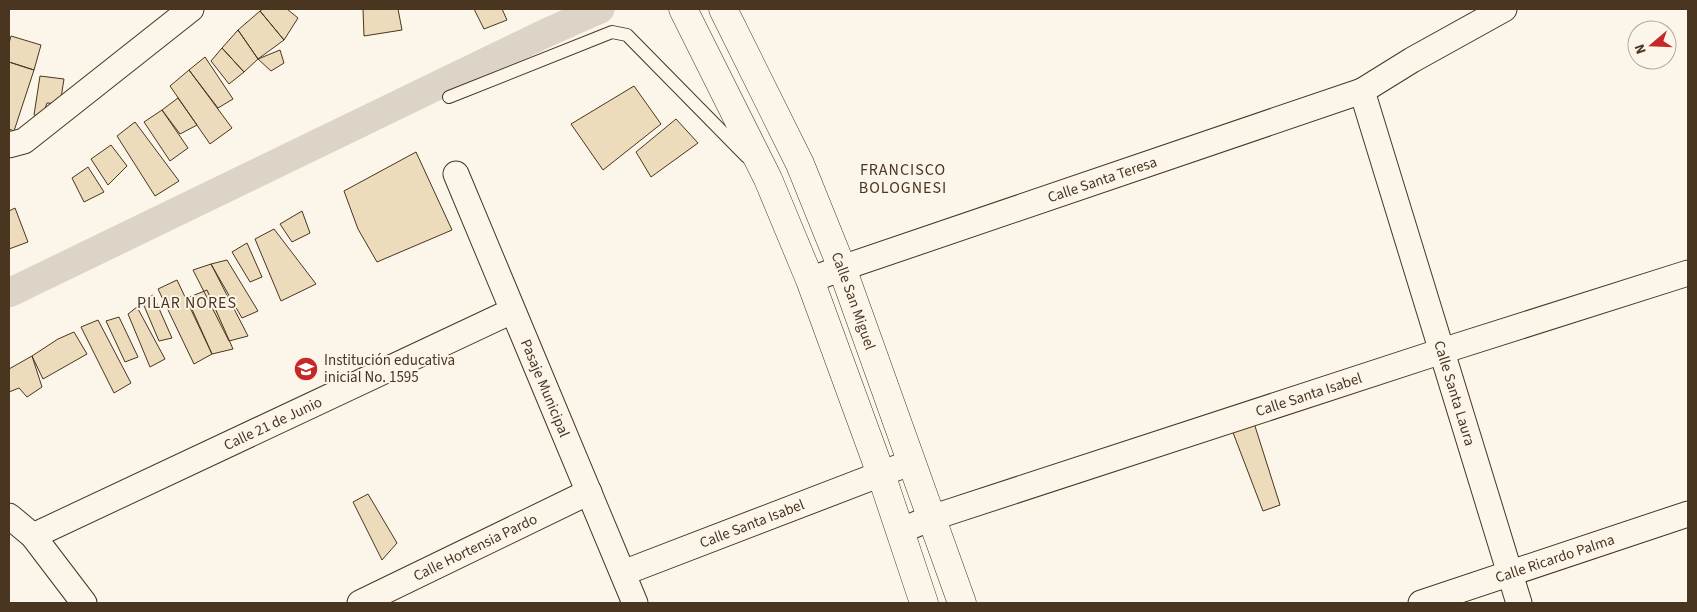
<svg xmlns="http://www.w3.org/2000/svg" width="1697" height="612" viewBox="0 0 1697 612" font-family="'Source Sans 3',sans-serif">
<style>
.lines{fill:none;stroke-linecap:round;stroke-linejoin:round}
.canal{stroke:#dcd4c6;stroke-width:29}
.building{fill:#ecdcbc;stroke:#4a3520}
.lane-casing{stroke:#4a3520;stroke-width:14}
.street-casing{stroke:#4a3520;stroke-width:27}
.secondary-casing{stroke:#4a3520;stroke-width:29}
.lane{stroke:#fbf6e9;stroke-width:12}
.street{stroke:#fbf6e9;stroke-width:25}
.secondary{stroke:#fbf6e9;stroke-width:28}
.labels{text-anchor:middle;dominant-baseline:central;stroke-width:4;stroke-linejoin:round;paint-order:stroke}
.street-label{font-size:15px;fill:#4a3520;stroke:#fbf6e9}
.poi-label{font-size:15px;fill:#4a3520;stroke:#fbf6e9;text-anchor:start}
.neighbourhood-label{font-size:16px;letter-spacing:1px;fill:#4a3520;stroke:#fbf6e9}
</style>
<rect width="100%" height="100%" fill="#fbf6e9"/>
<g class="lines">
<path class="canal" d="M 9,293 L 546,33 L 600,9"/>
</g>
<path class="building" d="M 263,9 L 287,9 L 298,18 L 284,40 L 260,11 Z
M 363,9 L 398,9 L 402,30 L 364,36 Z
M 474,9 L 502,9 L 507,20 L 484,29 Z
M 260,11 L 284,40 L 258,59 L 238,30 Z
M 238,30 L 258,59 L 244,72 L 222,48 Z
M 11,36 L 41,45 L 34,70 L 9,62 L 9,43 Z
M 222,48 L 244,72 L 229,84 L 211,61 Z
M 280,50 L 284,63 L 271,71 L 258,59 Z
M 205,57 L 233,99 L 218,108 L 189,70 Z
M 9,62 L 34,70 L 14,131 L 9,129 Z
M 189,70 L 232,128 L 210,144 L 170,86 Z
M 40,76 L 64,79 L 60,104 L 47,103 L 42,117 L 34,115 Z
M 634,86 L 661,124 L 603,170 L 571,124 Z
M 178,98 L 197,125 L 180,134 L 162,110 Z
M 162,110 L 188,148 L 170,161 L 144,122 Z
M 676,119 L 698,143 L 651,177 L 636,152 Z
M 135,122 L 179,181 L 155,196 L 117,136 Z
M 111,145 L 127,166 L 108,185 L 91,159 Z
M 416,152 L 452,230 L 377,262 L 358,229 L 344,191 Z
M 88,167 L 104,192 L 84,202 L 72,178 Z
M 15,208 L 28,242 L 9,249 L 9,211 Z
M 302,211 L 310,233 L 292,242 L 280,224 Z
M 274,229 L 316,284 L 281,301 L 255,239 Z
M 247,243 L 262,277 L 250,282 L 232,252 Z
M 227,260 L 258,311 L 242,318 L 211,264 Z
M 211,264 L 248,336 L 229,341 L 193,270 Z
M 177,280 L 212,354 L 194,364 L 158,289 Z
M 207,290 L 233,349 L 212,354 L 187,298 Z
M 153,295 L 172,338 L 159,341 L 142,301 Z
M 137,307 L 165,359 L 150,367 L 128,314 Z
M 119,317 L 138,357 L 125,362 L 106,321 Z
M 98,320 L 131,383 L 114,393 L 81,327 Z
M 74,332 L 87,354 L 43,379 L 32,356 L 58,339 Z
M 32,356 L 42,387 L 27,397 L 19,388 L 9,392 L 9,369 Z
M 1254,423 L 1280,505 L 1263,511 L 1232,430 Z
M 368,494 L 397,543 L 382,560 L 353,502 Z"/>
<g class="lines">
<g class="lane-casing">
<path id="lane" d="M 449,97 L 612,32 L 627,35 L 747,157"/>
</g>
<g class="street-casing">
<g id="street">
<path id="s1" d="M 1362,91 L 1519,603"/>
<path d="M 9,145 L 24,141 L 191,9"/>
<path id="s2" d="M 456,174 L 635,603"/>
<path id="s3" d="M 810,280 L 842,268 L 1362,91 L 1412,60 L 1504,9"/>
<path d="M 9,516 L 33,536 L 84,603"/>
<path id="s4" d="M 900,531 L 931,518 L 1442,351 L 1688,273"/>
<path id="s5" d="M 33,536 L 512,311"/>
<path id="s6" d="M 623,573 L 912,462"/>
<path id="s7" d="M 360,603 L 589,492"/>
<path id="s8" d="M 1421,603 L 1688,514"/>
</g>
</g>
<g class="secondary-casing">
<g id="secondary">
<path d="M 683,9 L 768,179 L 810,280 L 881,474 L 924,603"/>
<path id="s9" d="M 723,9 L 800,164 L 842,268 L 962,603"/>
</g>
</g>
<use href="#lane" class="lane"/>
<use href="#street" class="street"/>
<use href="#secondary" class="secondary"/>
</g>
<defs>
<g id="school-disc" transform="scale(1.25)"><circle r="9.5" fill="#c62828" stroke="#fbf6e9"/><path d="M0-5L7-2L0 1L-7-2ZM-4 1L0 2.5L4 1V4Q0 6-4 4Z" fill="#fff"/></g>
</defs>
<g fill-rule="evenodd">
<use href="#school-disc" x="306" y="369"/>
</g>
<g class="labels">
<g class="street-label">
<text stroke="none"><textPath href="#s3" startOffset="309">Calle Santa Teresa</textPath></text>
<text stroke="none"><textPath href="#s9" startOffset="320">Calle San Miguel</textPath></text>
<text stroke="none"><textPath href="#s2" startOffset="232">Pasaje Municipal</textPath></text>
<text stroke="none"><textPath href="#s1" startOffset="316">Calle Santa Laura</textPath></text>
<text stroke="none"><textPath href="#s4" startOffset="431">Calle Santa Isabel</textPath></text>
<text stroke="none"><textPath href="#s5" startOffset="265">Calle 21 de Junio</textPath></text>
<text stroke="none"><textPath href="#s6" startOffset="138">Calle Santa Isabel</textPath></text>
<text stroke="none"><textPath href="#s7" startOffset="128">Calle Hortensia Pardo</textPath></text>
<text stroke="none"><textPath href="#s8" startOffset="141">Calle Ricardo Palma</textPath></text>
</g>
<g class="poi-label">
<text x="324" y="360">Institución educativa<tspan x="324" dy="17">inicial No. 1595</tspan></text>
</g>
<g class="neighbourhood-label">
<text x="903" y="170">FRANCISCO<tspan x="903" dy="18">BOLOGNESI</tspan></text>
<text x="187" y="303">PILAR NORES</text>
</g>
</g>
<rect width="1697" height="612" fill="none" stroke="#4a3520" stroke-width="20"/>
<g transform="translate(1652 45) rotate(251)"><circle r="24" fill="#fbf6e9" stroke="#b4a999"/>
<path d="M0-4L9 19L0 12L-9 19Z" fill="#c62828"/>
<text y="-8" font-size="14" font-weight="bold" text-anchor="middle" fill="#4a3520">N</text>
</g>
</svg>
